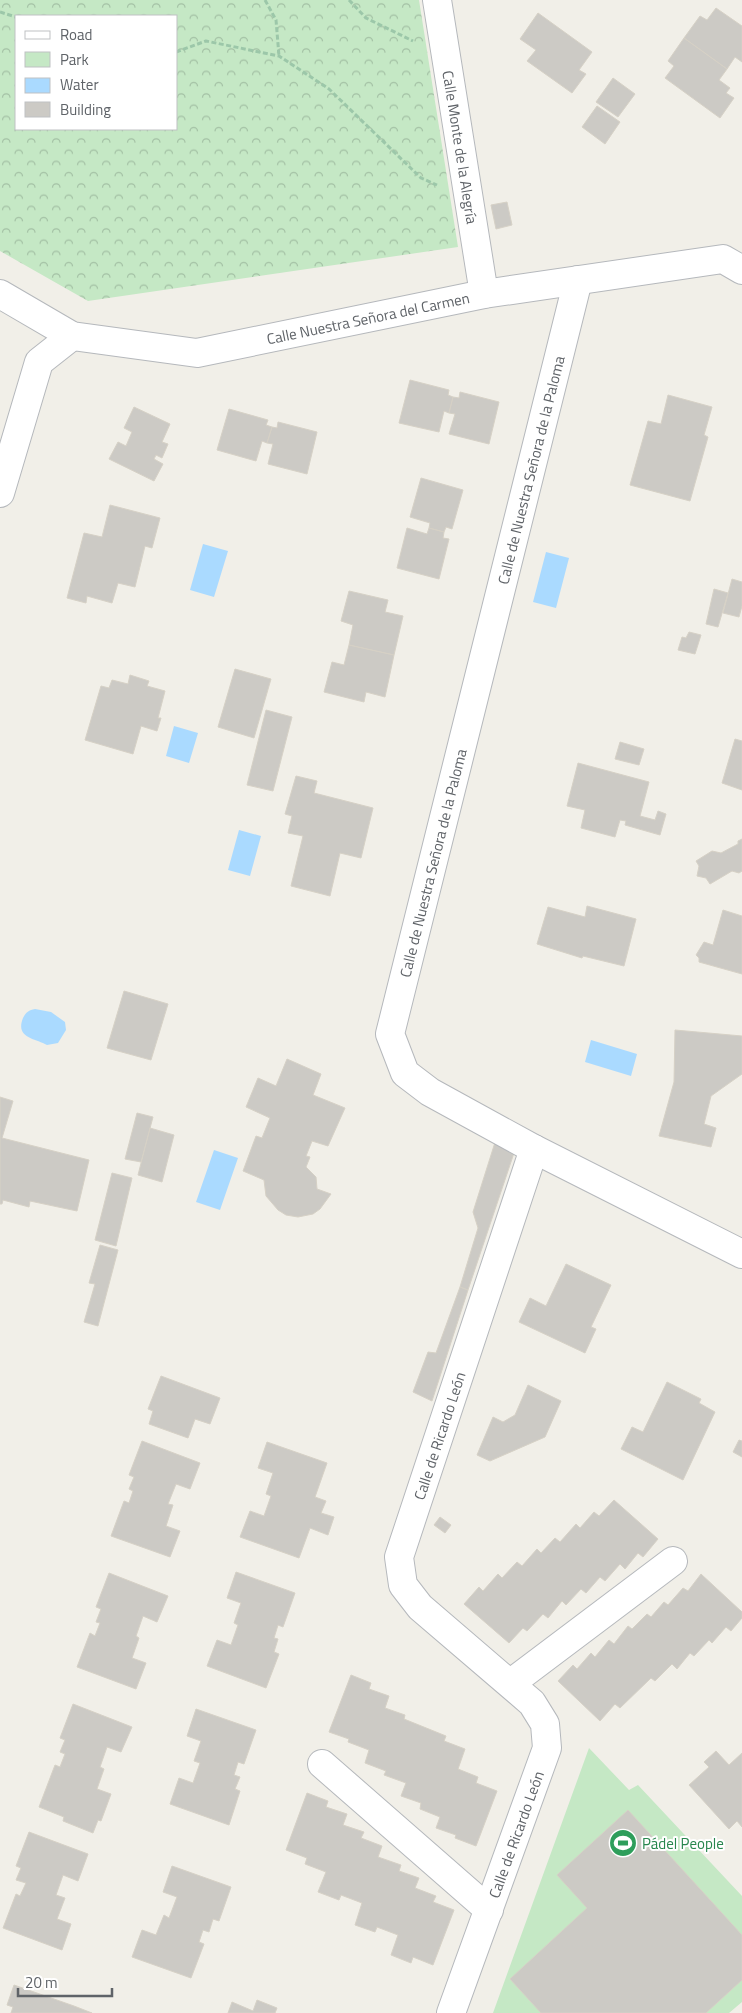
<svg xmlns="http://www.w3.org/2000/svg" width="742" height="2013" viewBox="0 0 742 2013" font-family="'Titillium Web',sans-serif">
<style>
.forest{fill:url(#forest-crowns);fill-rule:evenodd}
.green{fill:#c5e8c5}
.water{fill:#aadaff}
.building{fill:#cccac5;stroke:#d6d1c6}
.lines{fill:none;stroke-linecap:round;stroke-linejoin:round}
.minor-casing{stroke:#b5b8bc;stroke-width:30}
.path{stroke:#9cc7a9;stroke-width:3;stroke-dasharray:5 2.5;stroke-linecap:butt}
.minor{stroke:#fff;stroke-width:28}
.labels{text-anchor:middle;dominant-baseline:central;stroke-width:4;stroke-linejoin:round;paint-order:stroke}
.street-label{font-size:15px;fill:#5f6368;stroke:#fff}
.leisure-label{font-size:15px;fill:#27864d;stroke:#fff;text-anchor:start}
</style>
<defs>
<pattern id="forest-crowns" width="20" height="18" patternUnits="userSpaceOnUse" patternTransform="scale(1.25)"><rect width="20" height="18" fill="#c5e8c5"/><path d="M2 6a3 3 0 1 1 6 0M12 15a3 3 0 1 1 6 0" fill="none" stroke="#a3c0a4"/></pattern>
</defs>
<rect width="100%" height="100%" fill="#f1efe8"/>
<path class="forest" d="M 0,0 L 419,0 L 458,247 L 88,301 L 0,251 ZM 16,16 L 176,16 L 176,129 L 16,129 Z"/>
<path class="green" d="M 589,1748 L 629,1790 L 638,1785 L 742,1896 L 742,2002 L 729,2013 L 493,2013 Z"/>
<path class="water" d="M 203,544 L 228,551 L 214,597 L 190,590 Z
M 546,552 L 569,558 L 556,608 L 533,602 Z
M 174,726 L 198,733 L 189,763 L 166,756 Z
M 239,830 L 261,836 L 250,876 L 228,870 Z
M 35,1009 L 51,1012 L 65,1022 L 66,1030 L 58,1043 L 47,1045 C 35,1038 15,1038 23,1018 C 26,1012 29,1010 35,1009 Z
M 591,1040 L 637,1054 L 631,1076 L 585,1062 Z
M 214,1150 L 238,1158 L 220,1210 L 196,1202 Z"/>
<path class="building" d="M 716,8 L 742,26 L 742,62 L 735,57 L 727,69 L 684,38 L 700,16 L 707,20 Z
M 538,13 L 592,52 L 579,70 L 586,74 L 572,93 L 527,61 L 536,50 L 520,39 Z
M 684,38 L 727,69 L 719,80 L 730,88 L 726,93 L 734,98 L 720,118 L 665,78 L 674,66 L 668,61 Z
M 613,78 L 635,94 L 618,117 L 596,102 Z
M 597,106 L 620,122 L 605,144 L 582,127 Z
M 507,202 L 512,225 L 496,229 L 491,205 Z
M 410,380 L 449,390 L 448,395 L 453,397 L 449,413 L 444,411 L 439,432 L 399,423 Z
M 460,392 L 499,402 L 489,444 L 449,434 L 455,414 L 449,413 L 453,397 L 459,398 Z
M 668,395 L 712,407 L 704,435 L 708,437 L 690,501 L 630,485 L 648,421 L 661,424 Z
M 134,407 L 170,424 L 162,442 L 168,444 L 162,458 L 156,455 L 154,459 L 163,464 L 154,481 L 109,459 L 118,442 L 126,446 L 132,432 L 124,428 Z
M 229,409 L 268,420 L 266,425 L 272,427 L 267,443 L 262,441 L 256,461 L 217,450 Z
M 278,422 L 317,432 L 307,474 L 268,464 L 273,444 L 267,443 L 272,427 L 277,428 Z
M 421,478 L 463,490 L 452,529 L 446,527 L 444,532 L 429,528 L 430,523 L 410,517 Z
M 110,505 L 160,518 L 152,548 L 145,546 L 135,587 L 118,583 L 112,603 L 87,596 L 86,603 L 67,598 L 84,533 L 102,537 Z
M 407,528 L 427,534 L 429,528 L 444,532 L 443,538 L 449,539 L 439,579 L 397,568 Z
M 732,579 L 742,582 L 742,606 L 739,617 L 723,613 Z
M 714,589 L 728,593 L 718,627 L 706,624 Z
M 349,591 L 388,600 L 385,612 L 403,616 L 394,655 L 349,645 L 353,625 L 341,621 Z
M 689,632 L 701,635 L 695,654 L 678,650 L 682,637 L 686,638 Z
M 349,645 L 394,655 L 385,697 L 366,692 L 364,702 L 324,692 L 332,662 L 344,665 Z
M 235,669 L 271,679 L 254,738 L 218,727 Z
M 130,675 L 149,681 L 147,686 L 165,691 L 158,718 L 161,718 L 157,731 L 141,726 L 133,754 L 85,740 L 101,686 L 109,688 L 112,680 L 128,684 Z
M 266,710 L 292,717 L 273,791 L 247,785 Z
M 735,739 L 742,741 L 742,790 L 722,783 Z
M 620,742 L 644,749 L 639,765 L 615,759 Z
M 578,763 L 649,782 L 640,816 L 655,820 L 658,811 L 666,814 L 660,835 L 625,825 L 626,821 L 620,820 L 615,837 L 581,828 L 585,810 L 567,806 Z
M 296,776 L 317,781 L 314,793 L 373,808 L 361,858 L 340,853 L 330,896 L 291,886 L 303,836 L 288,833 L 292,816 L 285,814 Z
M 742,839 L 742,871 L 739,873 L 732,871 L 710,884 L 706,878 L 697,876 L 699,866 L 696,861 L 712,851 L 721,853 L 738,844 L 738,841 Z
M 587,906 L 636,919 L 624,966 L 583,956 L 582,958 L 537,944 L 548,907 L 585,917 Z
M 723,910 L 742,916 L 742,974 L 699,962 L 699,958 L 696,955 L 704,942 L 713,945 Z
M 124,991 L 168,1004 L 151,1060 L 107,1048 Z
M 675,1030 L 742,1036 L 742,1074 L 711,1096 L 704,1124 L 716,1128 L 711,1147 L 659,1136 L 674,1082 Z
M 287,1059 L 321,1074 L 313,1095 L 345,1108 L 328,1146 L 312,1141 L 306,1156 L 310,1157 L 306,1167 L 316,1177 L 317,1189 L 331,1194 L 320,1209 L 313,1214 L 298,1217 L 286,1215 L 278,1210 L 266,1196 L 264,1180 L 243,1171 L 256,1136 L 262,1138 L 270,1118 L 246,1107 L 258,1078 L 276,1086 Z
M 0,1097 L 13,1101 L 2,1138 L 89,1160 L 77,1211 L 30,1201 L 29,1207 L 3,1200 L 2,1204 L 0,1204 Z
M 137,1113 L 153,1117 L 141,1162 L 125,1159 Z
M 150,1128 L 174,1135 L 162,1182 L 138,1175 Z
M 497,1136 L 516,1147 L 468,1290 L 460,1287 L 478,1228 L 473,1212 Z
M 112,1173 L 132,1178 L 116,1246 L 95,1240 Z
M 100,1245 L 118,1250 L 98,1326 L 84,1322 L 95,1284 L 89,1283 Z
M 566,1264 L 611,1285 L 591,1327 L 596,1329 L 585,1353 L 519,1322 L 530,1298 L 546,1306 Z
M 460,1287 L 468,1290 L 432,1401 L 413,1392 L 428,1352 L 436,1353 Z
M 161,1376 L 220,1398 L 210,1424 L 195,1419 L 188,1438 L 149,1424 L 153,1411 L 148,1409 Z
M 667,1382 L 701,1399 L 699,1403 L 715,1412 L 683,1480 L 621,1449 L 632,1427 L 643,1432 Z
M 528,1385 L 561,1401 L 545,1437 L 490,1461 L 477,1455 L 493,1417 L 503,1422 L 515,1415 Z
M 739,1440 L 742,1441 L 742,1457 L 733,1452 Z
M 142,1441 L 200,1463 L 190,1489 L 176,1484 L 168,1504 L 173,1505 L 166,1526 L 180,1531 L 170,1557 L 111,1536 L 124,1501 L 129,1503 L 133,1491 L 129,1489 L 134,1477 L 129,1475 Z
M 267,1442 L 327,1463 L 315,1497 L 326,1501 L 321,1513 L 334,1517 L 328,1535 L 310,1528 L 299,1558 L 240,1537 L 250,1511 L 264,1516 L 271,1496 L 266,1494 L 273,1473 L 258,1468 Z
M 614,1500 L 658,1539 L 643,1557 L 638,1553 L 625,1569 L 620,1564 L 605,1581 L 600,1577 L 586,1593 L 581,1589 L 566,1605 L 562,1601 L 548,1618 L 543,1614 L 527,1631 L 523,1628 L 509,1643 L 464,1604 L 479,1587 L 483,1591 L 498,1574 L 502,1578 L 517,1562 L 522,1566 L 537,1549 L 541,1553 L 555,1538 L 560,1542 L 576,1524 L 580,1528 L 594,1512 L 599,1516 Z
M 440,1517 L 451,1525 L 445,1533 L 434,1525 Z
M 236,1572 L 295,1593 L 283,1627 L 278,1625 L 274,1638 L 278,1639 L 274,1652 L 279,1654 L 266,1688 L 207,1666 L 217,1640 L 231,1645 L 238,1625 L 234,1623 L 241,1603 L 227,1598 Z
M 109,1573 L 168,1596 L 157,1622 L 143,1616 L 136,1636 L 139,1638 L 132,1658 L 146,1663 L 136,1689 L 77,1667 L 90,1633 L 95,1636 L 100,1623 L 96,1622 L 101,1609 L 96,1607 Z
M 701,1574 L 742,1612 L 742,1618 L 731,1631 L 726,1627 L 712,1643 L 709,1640 L 694,1656 L 690,1653 L 677,1669 L 672,1664 L 655,1681 L 651,1678 L 620,1708 L 615,1704 L 600,1721 L 558,1681 L 573,1665 L 577,1669 L 591,1653 L 595,1657 L 609,1640 L 614,1644 L 628,1626 L 632,1629 L 647,1614 L 651,1617 L 664,1602 L 668,1605 L 683,1588 L 688,1591 Z
M 351,1675 L 371,1683 L 369,1689 L 389,1696 L 385,1708 L 405,1715 L 404,1719 L 446,1736 L 444,1741 L 465,1749 L 458,1769 L 478,1777 L 476,1783 L 497,1791 L 476,1846 L 455,1838 L 456,1835 L 436,1828 L 440,1817 L 420,1809 L 421,1803 L 401,1796 L 406,1783 L 384,1775 L 386,1771 L 365,1763 L 369,1750 L 348,1742 L 349,1739 L 329,1732 Z
M 73,1704 L 132,1727 L 121,1752 L 107,1747 L 100,1767 L 104,1769 L 97,1789 L 111,1794 L 101,1821 L 98,1820 L 93,1833 L 63,1821 L 64,1817 L 39,1807 L 55,1765 L 60,1767 L 65,1754 L 60,1752 L 65,1740 L 60,1738 Z
M 196,1709 L 256,1730 L 244,1764 L 238,1762 L 234,1775 L 240,1777 L 235,1789 L 240,1791 L 229,1825 L 170,1804 L 179,1778 L 193,1783 L 200,1763 L 194,1761 L 201,1741 L 187,1736 Z
M 716,1751 L 729,1765 L 742,1753 L 742,1827 L 737,1821 L 729,1829 L 689,1785 L 709,1767 L 704,1762 Z
M 307,1793 L 328,1801 L 326,1807 L 347,1814 L 343,1825 L 364,1832 L 361,1838 L 382,1846 L 378,1857 L 401,1865 L 399,1871 L 419,1878 L 415,1888 L 436,1896 L 433,1902 L 454,1910 L 433,1965 L 413,1957 L 411,1963 L 391,1955 L 398,1935 L 377,1927 L 375,1932 L 355,1925 L 362,1903 L 341,1895 L 339,1900 L 318,1892 L 326,1872 L 305,1864 L 307,1858 L 286,1850 Z
M 628,1810 L 742,1935 L 742,1980 L 706,2013 L 541,2013 L 510,1979 L 587,1908 L 557,1875 Z
M 29,1832 L 88,1854 L 78,1881 L 63,1875 L 56,1895 L 65,1898 L 57,1919 L 71,1924 L 62,1950 L 3,1928 L 16,1894 L 20,1896 L 26,1883 L 16,1880 L 21,1868 L 16,1866 Z
M 172,1866 L 231,1887 L 219,1921 L 213,1919 L 209,1932 L 203,1930 L 199,1942 L 204,1944 L 191,1978 L 132,1957 L 142,1930 L 156,1935 L 164,1915 L 169,1918 L 177,1897 L 163,1892 Z
M 14,1985 L 74,2006 L 92,2013 L 11,2013 L 13,2007 L 7,2005 Z
M 257,2000 L 277,2008 L 275,2013 L 228,2013 L 232,2002 L 253,2011 Z"/>
<g class="lines">
<g class="minor-casing">
<g id="minor">
<path id="s1" d="M 437,0 L 484,294"/>
<path d="M 578,280 L 390,1034 L 405,1073 L 430,1092 L 534,1149 L 742,1254"/>
<path id="s2" d="M 0,294 L 72,336 L 197,353 L 484,294 L 723,259 L 742,270"/>
<path d="M 0,493 L 39,362 L 72,336"/>
<path d="M 511,1683 L 673,1561"/>
<path d="M 322,1764 L 489,1910"/>
<path id="s3" d="M 451,2013 L 547,1748 L 545,1724 L 532,1703 L 420,1607 L 403,1585 L 399,1557 L 534,1149"/>
</g>
</g>
<path class="path" d="M 265,0 L 276,20 L 279,56
M 349,0 L 366,18 L 413,41
M 0,12 L 16,17
M 176,52 L 206,41 L 279,56 L 329,89 L 421,178 L 437,185"/>
<use href="#minor" class="minor"/>
</g>
<defs>
<g id="stadium-disc" transform="scale(1.4375)"><circle r="9.5" fill="#2e9e5b" stroke="#fff"/><path d="M0-5a6.5 5 0 1 0 0 10a6.5 5 0 1 0 0-10ZM-3.5-1.8h7v3.6h-7Z" fill="#fff"/></g>
</defs>
<g fill-rule="evenodd">
<use href="#stadium-disc" x="623" y="1843"/>
</g>
<g class="labels">
<g class="street-label">
<text stroke="none"><textPath href="#s1" startOffset="149">Calle Monte de la Alegría</textPath></text>
<text stroke="none"><textPath href="#s2" startOffset="384">Calle Nuestra Señora del Carmen</textPath></text>
<text transform="translate(531 470) rotate(-76)">Calle de Nuestra Señora de la Paloma</text>
<text transform="translate(433 863) rotate(-76)">Calle de Nuestra Señora de la Paloma</text>
<text stroke="none"><textPath href="#s3" startOffset="662">Calle de Ricardo León</textPath></text>
<text stroke="none"><textPath href="#s3" startOffset="190">Calle de Ricardo León</textPath></text>
</g>
<g class="leisure-label">
<text x="642" y="1843">Pádel People</text>
</g>
</g>
<rect x="15" y="15" width="162" height="115" fill="#ffffff" stroke="#bfc1c3"/>
<rect x="25" y="31" width="25" height="8" fill="#ffffff" stroke="#bfc1c3"/>
<text x="60" y="40" font-size="15" fill="#5f6368">Road</text>
<rect x="25" y="52" width="25" height="15" fill="#c5e8c5" stroke="#bfc1c3"/>
<text x="60" y="65" font-size="15" fill="#5f6368">Park</text>
<rect x="25" y="78" width="25" height="15" fill="#aadaff" stroke="#bfc1c3"/>
<text x="60" y="90" font-size="15" fill="#5f6368">Water</text>
<rect x="25" y="102" width="25" height="15" fill="#cccac5" stroke="#bfc1c3"/>
<text x="60" y="115" font-size="15" fill="#5f6368">Building</text>
<path d="M18 1988v8h94v-8" fill="none" stroke="#5f6368" stroke-width="2.5"/>
<text x="25" y="1988" font-size="15" fill="#5f6368" stroke="#ffffff" stroke-width="4" paint-order="stroke">20 m</text>
</svg>
